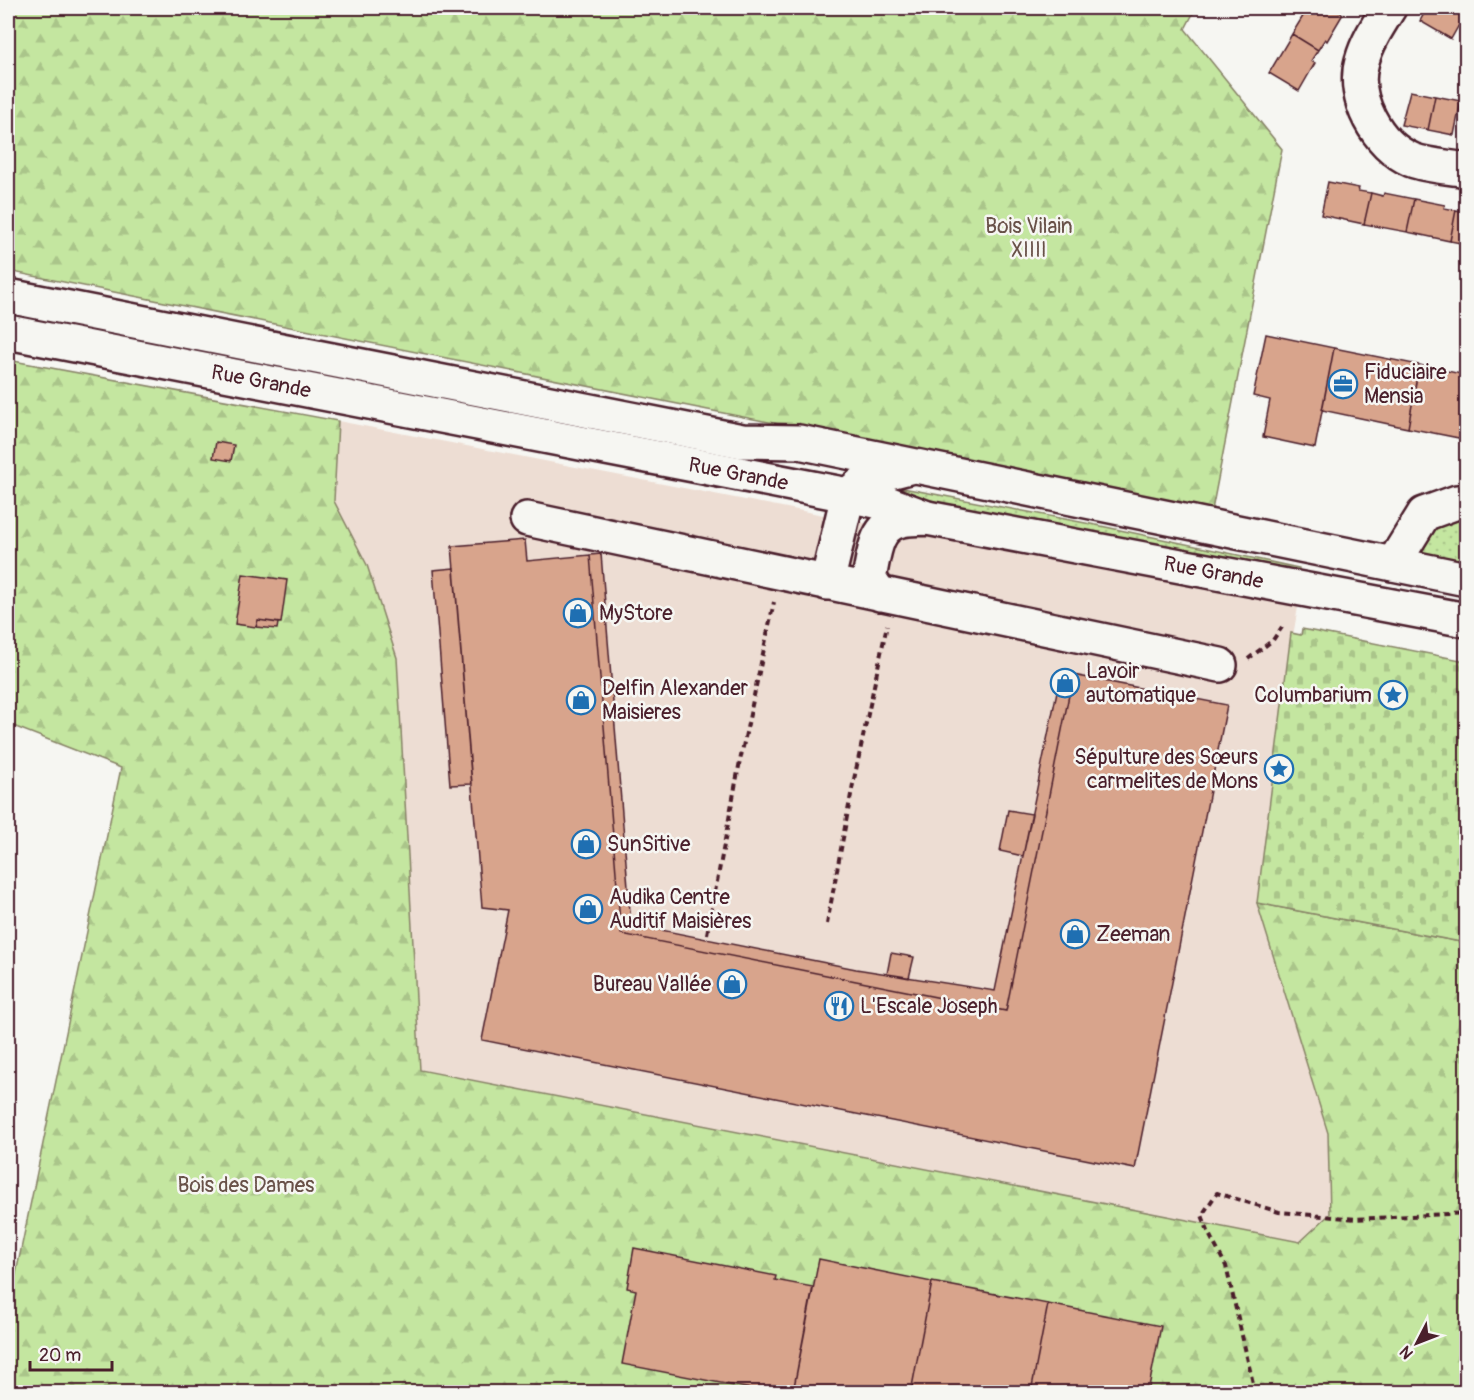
<svg xmlns="http://www.w3.org/2000/svg" width="1474" height="1400" viewBox="0 0 1474 1400" font-family="Pangolin,sans-serif">
<style>
.built{fill:#edddd3}
.grass{fill:url(#grass-dots);stroke:#878266;stroke-width:1.5}
.forest{fill:url(#forest-firs);stroke:#878266;stroke-width:1.5}
.cemetery{fill:url(#cemetery-stones);stroke:#878266;stroke-width:1.5}
.building{fill:#d8a48c;stroke:#4a1f2b;stroke-width:1.5}
.lines{fill:none;stroke-linecap:round;stroke-linejoin:round}
.minor-casing{stroke:#4a1f2b;stroke-width:38}
.major-casing{stroke:#4a1f2b;stroke-width:38}
.path{stroke:#4a1f2b;stroke-width:4;stroke-dasharray:6 4.5;stroke-linecap:butt}
.minor{stroke:#f6f6f2;stroke-width:33}
.major{stroke:#f6f6f2;stroke-width:33}
.labels{text-anchor:middle;dominant-baseline:central;stroke-width:5;stroke-linejoin:round;paint-order:stroke}
.park-label{font-size:21px;fill:#685148;stroke:#f6f6f2}
.poi-label{font-size:21px;fill:#4a1f2b;stroke:#f6f6f2;text-anchor:start}
.street-label{font-size:21px;fill:#4a1f2b;stroke:#f6f6f2}
</style>
<defs>
<pattern id="grass-dots" width="8" height="8" patternUnits="userSpaceOnUse" patternTransform="scale(1.5)"><rect width="8" height="8" fill="#c4e6a0"/><path d="M2 2h.1M6 6h.1" fill="none" stroke="#aac58a" stroke-width="1.8" stroke-linecap="round"/></pattern>
<pattern id="forest-firs" width="22" height="20" patternUnits="userSpaceOnUse" patternTransform="scale(1.5)"><rect width="22" height="20" fill="#c4e6a0"/><path d="M5 1l3.5 6h-7zM16 11l3.5 6h-7z" fill="#aac58a"/></pattern>
<pattern id="cemetery-stones" width="16" height="16" patternUnits="userSpaceOnUse" patternTransform="scale(1.5)"><rect width="16" height="16" fill="#c4e6a0"/><path d="M2 7V4a2 2 0 0 1 4 0v3zM10 15v-3a2 2 0 0 1 4 0v3z" fill="#aac58a"/></pattern>
</defs>
<rect width="100%" height="100%" fill="#f6f6f2"/>
<filter id="ink" filterUnits="userSpaceOnUse"><feTurbulence type="fractalNoise" baseFrequency=".0167" numOctaves="2"/><feDisplacementMap in="SourceGraphic" scale="12" xChannelSelector="R" yChannelSelector="G"/><feConvolveMatrix kernelMatrix="1 2 1 2 8 2 1 2 1" color-interpolation-filters="sRGB"/></filter>
<g filter="url(#ink)">
<path class="built" d="M 338,421 L 1298,607 L 1286,677 L 1257,903 L 1328,1133 L 1330,1214 L 1300,1242 L 420,1070 L 397,658 L 334,501 Z"/>
<path class="grass" d="M 903,488 L 1101,526 L 1299,568 L 1298,575 L 881,495 Z
M 1466,515 L 1466,566 L 1418,558 C 1427,531 1438,521 1466,515 Z"/>
<path class="forest" d="M 8,8 L 1196,8 L 1185,29 L 1282,149 L 1212,510 L 8,271 Z
M 8,360 L 338,421 L 334,501 L 367,565 L 397,658 L 420,1070 L 1300,1242 L 1330,1214 L 1328,1133 L 1257,903 L 1466,943 L 1466,1392 L 8,1392 L 8,1312 L 121,768 L 8,724 Z"/>
<path class="cemetery" d="M 1302,629 L 1466,661 L 1466,943 L 1257,903 L 1291,633 L 1301,635 Z"/>
<path class="building" d="M 1308,8 L 1333,8 L 1343,14 L 1327,41 L 1325,39 L 1318,50 L 1292,34 Z
M 1427,8 L 1450,8 L 1464,16 L 1451,39 L 1420,21 Z
M 1292,34 L 1318,50 L 1311,61 L 1315,63 L 1299,91 L 1269,73 Z
M 1410,91 L 1435,96 L 1428,130 L 1401,125 Z
M 1435,96 L 1461,101 L 1454,135 L 1428,130 Z
M 1328,182 L 1359,188 L 1358,191 L 1371,193 L 1364,224 L 1321,215 Z
M 1371,193 L 1383,196 L 1384,193 L 1414,199 L 1407,232 L 1364,224 Z
M 1414,199 L 1445,205 L 1444,208 L 1456,210 L 1450,241 L 1407,232 Z
M 1456,210 L 1466,212 L 1466,244 L 1450,241 Z
M 1266,334 L 1334,348 L 1315,448 L 1263,437 L 1270,400 L 1253,396 Z
M 1334,348 L 1419,365 L 1408,428 L 1322,410 Z
M 1419,365 L 1466,375 L 1466,426 L 1464,439 L 1408,428 Z
M 216,442 L 234,445 L 231,461 L 213,458 Z
M 525,540 L 527,561 L 590,555 L 621,934 L 1006,1011 L 1073,675 L 1227,705 L 1135,1169 L 482,1040 L 508,910 L 482,907 L 452,546 Z
M 601,554 L 631,924 L 856,969 L 995,991 L 1061,672 L 1073,675 L 1006,1011 L 621,934 L 590,555 Z
M 454,568 L 472,784 L 450,785 L 433,570 Z
M 243,574 L 287,580 L 281,623 L 258,620 L 256,627 L 235,624 Z
M 258,620 L 278,623 L 277,629 L 256,627 Z
M 1008,810 L 1032,814 L 1023,856 L 1000,851 Z
M 891,953 L 914,957 L 909,978 L 887,974 Z
M 634,1248 L 776,1276 L 775,1280 L 813,1287 L 793,1392 L 767,1392 L 622,1364 L 636,1290 L 627,1288 Z
M 819,1259 L 932,1282 L 911,1392 L 793,1392 Z
M 932,1282 L 1048,1304 L 1031,1392 L 911,1392 Z
M 1048,1304 L 1161,1326 L 1148,1392 L 1031,1392 Z"/>
<g class="lines">
<g class="minor-casing">
<path id="minor" d="M 1389,8 C 1379,24 1367,42 1362,61 C 1351,98 1377,145 1412,160 C 1428,166 1450,167 1466,170
M 527,519 L 1220,665
M 1393,564 L 1424,514 L 1457,502 L 1466,502
M 827,583 L 848,495 L 860,485 L 874,476 L 913,466
M 880,594 L 869,578 C 874,557 874,528 898,521 C 907,518 918,519 927,518"/>
</g>
<g class="major-casing">
<g id="major">
<path d="M 8,296 L 742,441 L 799,442 L 1466,579"/>
<path id="s1" d="M 8,332 L 848,495 L 890,504 L 927,518 L 1466,620"/>
</g>
</g>
<path class="path" d="M 1248,659 L 1273,640 L 1282,627
M 827,924 L 853,784 L 887,625
M 707,934 L 740,761 L 774,602
M 1255,1392 L 1226,1266 L 1209,1234 L 1202,1215 L 1217,1193 L 1279,1212 L 1356,1219 L 1466,1213"/>
<use href="#minor" class="minor"/>
<use href="#major" class="major"/>
</g>
</g>
<defs>
<g id="office-ring" transform="scale(1.5)"><circle r="9.5" fill="#f6f6f2" stroke="#1f6fb2" stroke-width="1.5"/><path d="M-6-3h4V-5.5h4V-3h4V5H-6ZM-1-4.5V-3h2v-1.5ZM-6 0V1H6V0Z" fill="#1f6fb2"/></g>
<g id="shop-ring" transform="scale(1.5)"><circle r="9.5" fill="#f6f6f2" stroke="#1f6fb2" stroke-width="1.5"/><path d="M-5-2.5h2.3a2.7 3.5 0 0 1 5.4 0H5L5.5 6h-11ZM-1.5-2.5h3a1.5 2.3 0 0 0-3 0Z" fill="#1f6fb2"/></g>
<g id="sight-ring" transform="scale(1.5)"><circle r="9.5" fill="#f6f6f2" stroke="#1f6fb2" stroke-width="1.5"/><path d="M0-6L1.8-2.2L6-1.7L2.9 1.2L3.7 5.4L0 3.3L-3.7 5.4L-2.9 1.2L-6-1.7L-1.8-2.2Z" fill="#1f6fb2"/></g>
<g id="restaurant-ring" transform="scale(1.5)"><circle r="9.5" fill="#f6f6f2" stroke="#1f6fb2" stroke-width="1.5"/><path d="M-5-6h1v4h1v-4h1v4h1v-4h1v5L-1.5 .5V6h-2V.5L-5-1ZM5-6V6H3V1.5H1.5Q1.5-4 5-6Z" fill="#1f6fb2"/></g>
</defs>
<g fill-rule="evenodd">
<use href="#office-ring" x="1343" y="384"/>
<use href="#shop-ring" x="578" y="613"/>
<use href="#shop-ring" x="1065" y="683"/>
<use href="#sight-ring" x="1393" y="695"/>
<use href="#shop-ring" x="581" y="700"/>
<use href="#sight-ring" x="1279" y="769"/>
<use href="#shop-ring" x="586" y="844"/>
<use href="#shop-ring" x="588" y="909"/>
<use href="#shop-ring" x="1075" y="934"/>
<use href="#shop-ring" x="732" y="984"/>
<use href="#restaurant-ring" x="839" y="1006"/>
</g>
<g class="labels">
<g class="park-label">
<text x="1029" y="226">Bois Vilain<tspan x="1029" dy="24">XIIII</tspan></text>
<text x="246" y="1185">Bois des Dames</text>
</g>
<g class="poi-label">
<text x="1364" y="372">Fiduciaire<tspan x="1364" dy="24">Mensia</tspan></text>
<text x="599" y="613">MyStore</text>
<text x="1086" y="671">Lavoir<tspan x="1086" dy="24">automatique</tspan></text>
<text x="602" y="688">Delfin Alexander<tspan x="602" dy="24">Maisieres</tspan></text>
<text x="1372" y="695" text-anchor="end">Columbarium</text>
<text x="1258" y="757" text-anchor="end">Sépulture des Sœurs<tspan x="1258" dy="24">carmelites de Mons</tspan></text>
<text x="607" y="844">SunSitive</text>
<text x="609" y="897">Audika Centre<tspan x="609" dy="24">Auditif Maisières</tspan></text>
<text x="1096" y="934">Zeeman</text>
<text x="711" y="984" text-anchor="end">Bureau Vallée</text>
<text x="860" y="1006">L'Escale Joseph</text>
</g>
<g class="street-label">
<text stroke="none"><textPath href="#s1" startOffset="258">Rue Grande</textPath></text>
<text stroke="none"><textPath href="#s1" startOffset="744">Rue Grande</textPath></text>
<text stroke="none"><textPath href="#s1" startOffset="1230">Rue Grande</textPath></text>
</g>
</g>
<rect width="1474" height="1400" fill="none" stroke="#f6f6f2" stroke-width="30"/>
<rect x="15" y="15" width="1444" height="1370" fill="none" stroke="#4a1f2b" stroke-width="2" filter="url(#ink)"/>
<g transform="translate(1417 1343) rotate(228)" stroke="#f6f6f2" stroke-width="4.5" paint-order="stroke">
<path d="M0-4.5L10 22L0 15L-10 22Z" fill="#4a1f2b"/>
<text y="-9" font-size="16" font-weight="bold" text-anchor="middle" fill="#4a1f2b">N</text>
</g>
<path d="M30 1361v9h82v-9" fill="none" stroke="#4a1f2b" stroke-width="3"/>
<text x="39" y="1361" font-size="18" fill="#4a1f2b" stroke="#f6f6f2" stroke-width="4.5" paint-order="stroke">20 m</text>
</svg>
